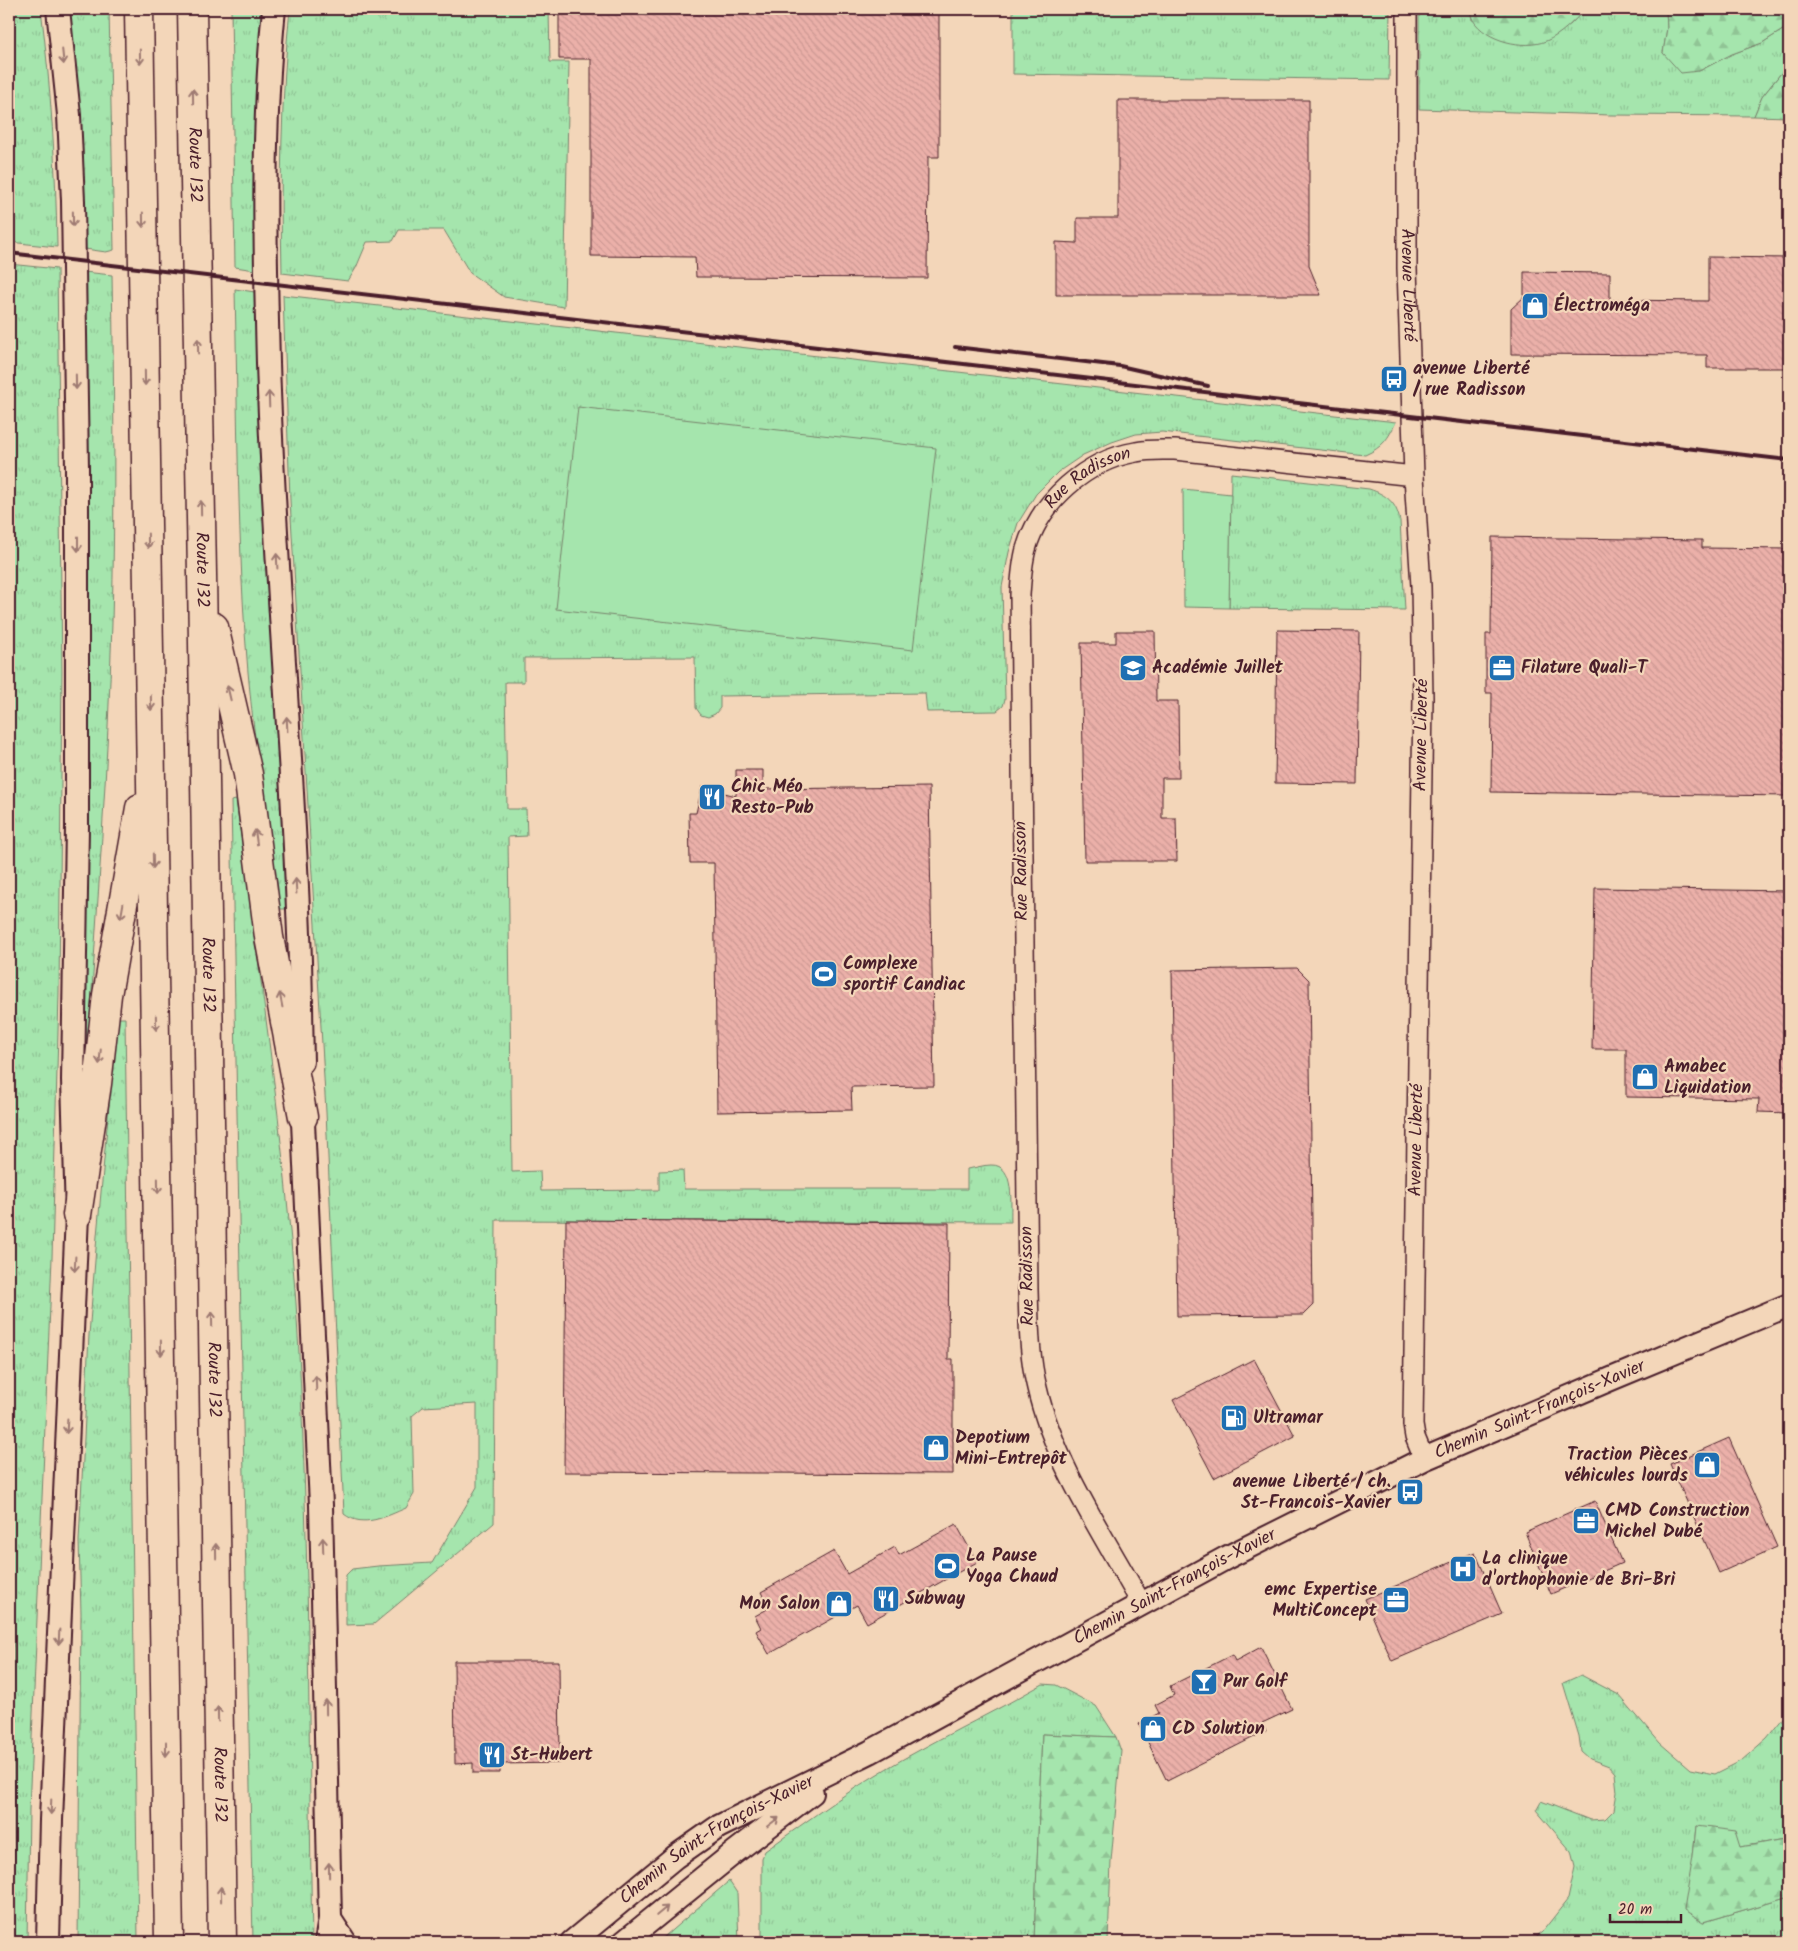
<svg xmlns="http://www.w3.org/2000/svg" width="1798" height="1951" viewBox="0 0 1798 1951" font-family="Kalam,sans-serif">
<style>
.grass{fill:url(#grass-tufts);stroke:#78826c}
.forest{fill:url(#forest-firs);stroke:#78826c}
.pitch{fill:#a5e5ad;stroke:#78826c}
.building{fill:url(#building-back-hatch);stroke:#4a1f2b}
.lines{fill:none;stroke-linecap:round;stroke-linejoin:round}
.minor-casing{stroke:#4a1f2b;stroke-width:22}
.tertiary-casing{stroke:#4a1f2b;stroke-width:26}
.motorway-casing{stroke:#4a1f2b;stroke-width:31}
.minor{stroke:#f3d6b9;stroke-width:19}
.tertiary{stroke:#f3d6b9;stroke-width:22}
.motorway{stroke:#f3d6b9;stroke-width:28}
.rail{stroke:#4a1f2b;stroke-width:4}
.oneway{stroke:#9e7a72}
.labels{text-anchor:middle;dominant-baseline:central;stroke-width:4.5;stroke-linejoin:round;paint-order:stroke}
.street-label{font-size:18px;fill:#4a1f2b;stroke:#f3d6b9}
.poi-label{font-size:18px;font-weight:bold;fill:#4a1f2b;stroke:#f3d6b9;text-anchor:start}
</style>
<defs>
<pattern id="grass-tufts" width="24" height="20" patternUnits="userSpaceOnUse" patternTransform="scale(1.25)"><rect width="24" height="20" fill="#a5e5ad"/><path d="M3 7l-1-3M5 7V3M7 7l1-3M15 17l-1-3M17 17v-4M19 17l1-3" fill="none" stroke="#90c495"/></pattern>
<pattern id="forest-firs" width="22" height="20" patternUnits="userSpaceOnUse" patternTransform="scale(1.25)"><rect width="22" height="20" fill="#a5e5ad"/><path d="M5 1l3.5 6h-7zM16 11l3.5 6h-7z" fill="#90c495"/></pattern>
<pattern id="building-back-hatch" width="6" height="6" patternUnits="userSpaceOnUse" patternTransform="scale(1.25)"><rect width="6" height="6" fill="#ebb0a9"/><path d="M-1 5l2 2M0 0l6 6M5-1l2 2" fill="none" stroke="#cb9792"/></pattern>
</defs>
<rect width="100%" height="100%" fill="#f3d6b9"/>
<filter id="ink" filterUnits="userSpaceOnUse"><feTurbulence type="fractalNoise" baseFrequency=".02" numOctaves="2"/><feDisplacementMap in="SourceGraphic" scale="10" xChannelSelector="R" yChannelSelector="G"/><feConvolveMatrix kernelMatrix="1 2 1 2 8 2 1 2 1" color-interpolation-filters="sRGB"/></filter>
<g filter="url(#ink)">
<path class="grass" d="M 9,9 L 41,9 C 51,89 56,166 57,247 L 9,242 Z
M 67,9 L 109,9 L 114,250 L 106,252 L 85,249 Z
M 231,9 L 263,9 L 256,105 L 255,270 L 235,267 Z
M 290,9 L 549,9 L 550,62 L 569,62 L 564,307 L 504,297 L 470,273 L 444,230 L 399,230 L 393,241 L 367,242 L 356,268 L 348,281 L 282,273 C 280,185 281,97 290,9 Z
M 1013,9 L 1390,9 L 1389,80 L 1013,74 Z
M 1419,9 L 1470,9 L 1472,20 L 1570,25 L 1585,9 L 1666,9 L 1667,28 L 1663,53 L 1699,71 L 1732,54 L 1762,43 L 1789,26 L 1789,63 L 1762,97 L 1754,116 L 1611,115 L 1419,109 Z
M 9,264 L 57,269 L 62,672 L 59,994 L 52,1258 L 29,1810 L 27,1942 L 15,1942 L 13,1597 L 9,1597 Z
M 84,272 L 112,275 C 114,391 115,507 112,623 C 108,766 97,909 88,1052 L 85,1053 L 88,817 Z
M 235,289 L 255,292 L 261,455 L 287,909 L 279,909 C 268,830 255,751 248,672 C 237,545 238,417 235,289 Z
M 283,295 L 1396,422 C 1388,439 1383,447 1365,455 L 1162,432 L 1136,434 L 1112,442 L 1083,455 L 1058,472 L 1036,494 L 1018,523 L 1009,552 L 1002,587 L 1005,699 L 1003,706 L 997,711 L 927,712 L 925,693 L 720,696 L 720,708 L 715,714 L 708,717 L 701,715 L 696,708 L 695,657 L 524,658 L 524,682 L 505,682 L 507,809 L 526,809 L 527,836 L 508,837 L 512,1172 L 540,1171 L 541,1191 L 659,1190 L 659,1171 L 683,1170 L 684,1189 L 967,1189 L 967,1169 C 975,1168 983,1165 991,1165 C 1016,1164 1010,1206 1011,1222 L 496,1220 L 494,1523 L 374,1624 L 346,1625 L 346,1575 L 352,1569 L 378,1566 L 432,1563 L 477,1487 L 477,1404 L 423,1407 L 412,1416 L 414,1494 L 406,1508 C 387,1516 363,1529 344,1514 L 326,1112 L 290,500 Z
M 1231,473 L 1369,489 C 1387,495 1396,502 1400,521 L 1405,610 L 1229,608 Z
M 236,800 C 259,967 284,1135 296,1303 C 310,1516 308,1729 312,1942 L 253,1942 L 231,801 Z
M 117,1018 L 125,1018 L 138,1942 L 78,1942 L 81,1613 L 79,1541 L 89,1335 L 97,1236 Z
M 1581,1675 L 1619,1695 L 1660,1743 L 1690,1769 L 1715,1774 L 1741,1761 L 1767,1738 L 1788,1712 L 1789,1838 L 1741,1847 L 1696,1826 L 1693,1856 L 1704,1922 L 1789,1897 L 1789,1938 L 1777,1942 L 1530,1942 L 1542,1932 L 1568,1899 L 1575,1867 L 1571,1851 L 1536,1810 L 1541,1801 L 1590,1820 L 1605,1819 L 1614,1810 L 1617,1792 L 1615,1773 L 1609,1766 L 1590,1759 L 1581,1751 L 1579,1736 L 1563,1683 Z
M 1043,1684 L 1056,1685 L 1096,1706 L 1116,1737 L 1042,1734 L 1034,1942 L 762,1942 L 762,1858 L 765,1851 C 811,1818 856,1785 905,1758 C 951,1732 998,1710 1043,1684 Z
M 729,1881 L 737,1893 L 739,1942 L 658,1942 Z"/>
<path class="forest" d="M 1470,9 L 1585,9 C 1574,21 1561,35 1546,41 C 1524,50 1486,41 1473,20 C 1471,17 1471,12 1470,9 Z
M 1666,9 L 1789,9 L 1789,26 L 1762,43 L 1732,54 L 1699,71 L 1681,73 L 1663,53 L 1667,28 Z
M 1789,63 L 1789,117 L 1754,116 L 1762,97 Z
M 1042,1734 L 1116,1737 L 1121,1751 L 1111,1861 L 1108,1942 L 1034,1942 Z
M 1696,1826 L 1736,1831 L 1741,1847 L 1789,1838 L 1789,1897 L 1704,1922 L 1684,1910 L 1693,1856 Z"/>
<path class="pitch" d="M 578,407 L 936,448 L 913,650 L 556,609 Z
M 1183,489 L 1231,494 L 1229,608 L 1184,607 Z"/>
<path class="building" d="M 559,9 L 939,9 L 939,157 L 928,157 L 927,278 L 696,277 L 695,257 L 591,256 L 591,59 L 559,59 Z
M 1118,100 L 1309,100 L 1309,266 L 1321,295 L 1056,295 L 1056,242 L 1077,243 L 1077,218 L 1118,218 Z
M 1708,257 L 1789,258 L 1789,368 L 1707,368 L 1707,355 L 1511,354 L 1511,309 L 1524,297 L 1524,272 L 1610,273 L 1610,300 L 1708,301 Z
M 1492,537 L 1702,540 L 1702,548 L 1789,549 L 1789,796 L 1491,792 L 1492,693 L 1486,693 L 1486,634 L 1491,634 Z
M 1277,630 L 1359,631 L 1357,784 L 1275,783 Z
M 1116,631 L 1155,631 L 1156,701 L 1178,701 L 1179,778 L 1162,778 L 1162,818 L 1176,818 L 1177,861 L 1085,861 L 1081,643 L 1116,643 Z
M 736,770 L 763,770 L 763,789 L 929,787 L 934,1086 L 851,1087 L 852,1110 L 717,1112 L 714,863 L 690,863 L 689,813 L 696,813 L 702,787 L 736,796 Z
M 1595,888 L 1789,891 L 1789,1113 L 1758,1112 L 1759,1099 L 1626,1097 L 1626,1049 L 1592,1049 Z
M 1297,968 L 1309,980 L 1313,1305 L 1303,1315 L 1177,1316 L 1172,970 Z
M 566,1220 L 949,1223 L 948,1359 L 953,1359 L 953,1474 L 564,1472 Z
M 1254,1359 L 1295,1436 L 1214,1478 L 1173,1400 Z
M 1729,1438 L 1777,1547 L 1719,1573 L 1670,1464 Z
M 1595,1501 L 1622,1563 L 1551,1594 L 1525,1532 Z
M 956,1524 L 977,1562 L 867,1623 L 857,1605 L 769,1654 L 756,1631 L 761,1628 L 755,1616 L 769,1608 L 761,1592 L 834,1551 L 847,1574 L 895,1547 L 899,1555 Z
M 1475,1552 L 1502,1614 L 1392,1661 L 1365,1599 Z
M 1261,1647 L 1292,1709 L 1262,1723 L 1266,1731 L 1167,1781 L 1139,1724 L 1159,1713 L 1155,1705 L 1174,1695 L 1170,1686 L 1232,1655 L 1235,1661 Z
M 454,1661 L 559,1661 L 560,1763 L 500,1764 L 500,1773 L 473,1773 L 473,1763 L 455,1764 Z"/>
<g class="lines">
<g class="minor-casing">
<g id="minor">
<path id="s1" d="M 1407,9 L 1407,268 L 1414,476 L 1421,586 L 1423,698 L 1413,1425 L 1415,1437 L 1424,1459"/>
<path id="s2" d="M 1141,1603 C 1104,1536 1054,1463 1037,1388 C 1029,1356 1029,1323 1028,1290 L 1020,595 C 1021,579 1022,564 1026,549 C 1040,501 1087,460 1136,452 C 1149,449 1162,450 1175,450 L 1414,476"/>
</g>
</g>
<g class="tertiary-casing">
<g id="tertiary">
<path d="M 274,9 C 262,127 265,245 268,363 C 274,554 292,744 299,934 C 301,977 301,1019 302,1062"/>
<path d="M 302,1101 L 321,1505 L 330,1919 L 326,1942"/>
<path d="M 330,1919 L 345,1942"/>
<path d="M 48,1942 L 51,1820 L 77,1215 L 73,1080 L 77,827 L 77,468 L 73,201 L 69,115 L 58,9"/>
<path id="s3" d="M 572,1942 L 675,1857 L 718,1827 L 870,1752 L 1226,1558 L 1424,1459 L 1611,1379 L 1789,1305"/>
<path d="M 624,1942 L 735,1852 L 812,1793"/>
</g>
</g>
<g class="motorway-casing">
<g id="motorway">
<path d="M 139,9 L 169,1942"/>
<path id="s4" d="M 192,9 L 202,574 L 222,1942"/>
<path d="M 214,627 L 248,774 L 269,937 L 303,1117"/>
<path d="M 77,1215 L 97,1084 L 107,995 L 140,808"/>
</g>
</g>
<use href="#minor" class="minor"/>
<use href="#tertiary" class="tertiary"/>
<use href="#motorway" class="motorway"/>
<path class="rail" d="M 9,253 L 1789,460
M 955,347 L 1120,366 L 1208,386"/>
</g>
<defs><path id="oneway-shaft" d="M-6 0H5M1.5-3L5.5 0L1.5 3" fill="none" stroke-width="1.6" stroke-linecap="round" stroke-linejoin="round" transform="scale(1.25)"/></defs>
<g class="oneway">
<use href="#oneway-shaft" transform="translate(63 57) rotate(84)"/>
<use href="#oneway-shaft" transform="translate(140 57) rotate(89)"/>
<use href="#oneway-shaft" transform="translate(193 96) rotate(-91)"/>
<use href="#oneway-shaft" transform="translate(73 219) rotate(89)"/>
<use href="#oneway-shaft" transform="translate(143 220) rotate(89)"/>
<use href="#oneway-shaft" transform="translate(198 346) rotate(-91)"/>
<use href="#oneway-shaft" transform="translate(145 378) rotate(89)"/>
<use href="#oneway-shaft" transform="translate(76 382) rotate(89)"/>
<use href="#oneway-shaft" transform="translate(269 399) rotate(-92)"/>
<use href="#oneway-shaft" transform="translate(201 508) rotate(-91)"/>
<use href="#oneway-shaft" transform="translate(148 541) rotate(89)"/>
<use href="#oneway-shaft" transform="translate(78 544) rotate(90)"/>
<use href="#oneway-shaft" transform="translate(277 561) rotate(-93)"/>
<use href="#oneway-shaft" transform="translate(229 693) rotate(-103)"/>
<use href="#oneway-shaft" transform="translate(151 703) rotate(89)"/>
<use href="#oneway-shaft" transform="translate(287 724) rotate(-93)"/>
<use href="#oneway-shaft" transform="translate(256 837) rotate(-98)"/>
<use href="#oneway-shaft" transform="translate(153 861) rotate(89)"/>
<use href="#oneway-shaft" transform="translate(296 886) rotate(-93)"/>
<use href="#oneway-shaft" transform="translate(122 911) rotate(100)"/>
<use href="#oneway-shaft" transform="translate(281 1000) rotate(-101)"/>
<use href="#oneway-shaft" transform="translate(156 1023) rotate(89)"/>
<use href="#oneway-shaft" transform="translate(100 1057) rotate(96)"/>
<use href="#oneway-shaft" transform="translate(158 1186) rotate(89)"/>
<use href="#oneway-shaft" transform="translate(75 1264) rotate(93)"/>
<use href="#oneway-shaft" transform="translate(212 1319) rotate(-91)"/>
<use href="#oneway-shaft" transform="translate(161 1348) rotate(89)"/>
<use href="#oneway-shaft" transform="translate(316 1383) rotate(-92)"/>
<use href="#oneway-shaft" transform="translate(67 1426) rotate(93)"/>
<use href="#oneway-shaft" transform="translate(323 1545) rotate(-92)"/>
<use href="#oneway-shaft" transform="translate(216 1551) rotate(-91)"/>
<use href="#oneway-shaft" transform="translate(59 1637) rotate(93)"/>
<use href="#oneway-shaft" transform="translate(326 1707) rotate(-91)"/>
<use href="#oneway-shaft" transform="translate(218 1714) rotate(-91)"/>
<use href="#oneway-shaft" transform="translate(166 1749) rotate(90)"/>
<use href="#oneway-shaft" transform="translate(51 1807) rotate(92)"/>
<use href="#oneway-shaft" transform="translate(773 1822) rotate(-37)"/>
<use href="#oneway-shaft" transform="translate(329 1870) rotate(-91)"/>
<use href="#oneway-shaft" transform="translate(221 1894) rotate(-91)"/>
<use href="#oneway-shaft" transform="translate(662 1911) rotate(-40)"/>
</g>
</g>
<defs>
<g id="shop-square" transform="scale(1.4375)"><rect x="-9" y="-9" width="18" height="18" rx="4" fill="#1f6fb2" stroke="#f3d6b9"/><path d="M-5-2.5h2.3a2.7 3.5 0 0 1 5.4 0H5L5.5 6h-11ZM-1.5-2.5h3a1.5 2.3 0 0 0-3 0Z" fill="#fff"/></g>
<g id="bus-square" transform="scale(1.4375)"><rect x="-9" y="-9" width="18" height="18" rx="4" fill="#1f6fb2" stroke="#f3d6b9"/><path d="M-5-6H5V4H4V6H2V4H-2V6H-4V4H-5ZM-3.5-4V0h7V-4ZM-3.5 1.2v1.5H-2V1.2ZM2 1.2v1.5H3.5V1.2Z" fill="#fff"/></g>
<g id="school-square" transform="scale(1.4375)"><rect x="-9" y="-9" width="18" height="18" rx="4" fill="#1f6fb2" stroke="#f3d6b9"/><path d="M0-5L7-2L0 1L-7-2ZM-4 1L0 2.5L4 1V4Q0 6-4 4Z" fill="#fff"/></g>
<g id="office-square" transform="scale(1.4375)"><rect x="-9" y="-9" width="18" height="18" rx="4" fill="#1f6fb2" stroke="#f3d6b9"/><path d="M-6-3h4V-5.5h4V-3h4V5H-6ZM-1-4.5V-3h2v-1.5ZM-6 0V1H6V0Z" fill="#fff"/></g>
<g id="restaurant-square" transform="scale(1.4375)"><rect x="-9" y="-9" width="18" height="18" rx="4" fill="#1f6fb2" stroke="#f3d6b9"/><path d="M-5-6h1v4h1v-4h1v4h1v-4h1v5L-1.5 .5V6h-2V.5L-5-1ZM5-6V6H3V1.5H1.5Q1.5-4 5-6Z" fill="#fff"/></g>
<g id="stadium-square" transform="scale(1.4375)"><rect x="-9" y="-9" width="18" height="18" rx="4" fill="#1f6fb2" stroke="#f3d6b9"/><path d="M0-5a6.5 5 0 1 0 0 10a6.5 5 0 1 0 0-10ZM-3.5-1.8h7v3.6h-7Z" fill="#fff"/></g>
<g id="fuel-square" transform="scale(1.4375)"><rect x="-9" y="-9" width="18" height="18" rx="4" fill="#1f6fb2" stroke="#f3d6b9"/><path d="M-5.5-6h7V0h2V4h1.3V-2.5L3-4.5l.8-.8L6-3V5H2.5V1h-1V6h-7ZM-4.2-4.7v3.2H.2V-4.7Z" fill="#fff"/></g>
<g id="hospital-square" transform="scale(1.4375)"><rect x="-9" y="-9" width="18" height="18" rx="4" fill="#1f6fb2" stroke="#f3d6b9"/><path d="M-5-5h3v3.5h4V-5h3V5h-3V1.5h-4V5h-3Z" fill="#fff"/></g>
<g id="bar-square" transform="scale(1.4375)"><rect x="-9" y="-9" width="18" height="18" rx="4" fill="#1f6fb2" stroke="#f3d6b9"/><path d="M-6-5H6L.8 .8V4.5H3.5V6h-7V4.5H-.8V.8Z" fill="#fff"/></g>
</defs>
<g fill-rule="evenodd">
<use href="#shop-square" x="1535" y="306"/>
<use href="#bus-square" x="1394" y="379"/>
<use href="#school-square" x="1133" y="668"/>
<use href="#office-square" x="1502" y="668"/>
<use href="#restaurant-square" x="712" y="797"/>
<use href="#stadium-square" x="824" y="974"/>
<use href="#shop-square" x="1645" y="1077"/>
<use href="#fuel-square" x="1234" y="1418"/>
<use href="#shop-square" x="936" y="1448"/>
<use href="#shop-square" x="1707" y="1465"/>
<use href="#bus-square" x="1410" y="1492"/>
<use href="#office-square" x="1586" y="1521"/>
<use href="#stadium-square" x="947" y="1566"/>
<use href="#hospital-square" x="1463" y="1569"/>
<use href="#restaurant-square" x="886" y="1599"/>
<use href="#office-square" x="1396" y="1600"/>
<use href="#shop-square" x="839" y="1604"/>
<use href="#bar-square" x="1204" y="1682"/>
<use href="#shop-square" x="1153" y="1729"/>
<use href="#restaurant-square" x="492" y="1755"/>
</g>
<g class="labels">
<g class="street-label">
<text stroke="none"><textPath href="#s4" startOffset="156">Route 132</textPath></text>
<text stroke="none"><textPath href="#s1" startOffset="276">Avenue Liberté</textPath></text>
<text stroke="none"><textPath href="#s2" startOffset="1178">Rue Radisson</textPath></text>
<text stroke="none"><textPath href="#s4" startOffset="561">Route 132</textPath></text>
<text transform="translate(1422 735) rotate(-89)">Avenue Liberté</text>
<text transform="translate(1022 871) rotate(-91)">Rue Radisson</text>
<text stroke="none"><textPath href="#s4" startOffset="966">Route 132</textPath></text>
<text transform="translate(1417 1140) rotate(-89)">Avenue Liberté</text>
<text transform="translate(1028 1276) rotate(-91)">Rue Radisson</text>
<text stroke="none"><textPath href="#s4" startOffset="1371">Route 132</textPath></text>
<text stroke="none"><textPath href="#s3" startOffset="1108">Chemin Saint-François-Xavier</textPath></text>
<text stroke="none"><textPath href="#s3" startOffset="702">Chemin Saint-François-Xavier</textPath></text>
<text stroke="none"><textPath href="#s4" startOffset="1776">Route 132</textPath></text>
<text stroke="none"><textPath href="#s3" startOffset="178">Chemin Saint-François-Xavier</textPath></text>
</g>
<g class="poi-label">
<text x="1554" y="306">Électroméga</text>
<text x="1413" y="369">avenue Liberté<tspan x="1413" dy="21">/ rue Radisson</tspan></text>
<text x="1152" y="668">Académie Juillet</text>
<text x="1521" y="668">Filature Quali-T</text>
<text x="731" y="787">Chic Méo<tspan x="731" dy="21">Resto-Pub</tspan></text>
<text x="843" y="964">Complexe<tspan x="843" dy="21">sportif Candiac</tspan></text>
<text x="1664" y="1067">Amabec<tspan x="1664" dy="21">Liquidation</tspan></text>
<text x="1253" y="1418">Ultramar</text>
<text x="955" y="1438">Depotium<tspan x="955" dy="21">Mini-Entrepôt</tspan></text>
<text x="1688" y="1455" text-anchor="end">Traction Pièces<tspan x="1688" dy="21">véhicules lourds</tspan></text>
<text x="1391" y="1482" text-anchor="end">avenue Liberté / ch.<tspan x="1391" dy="21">St-Francois-Xavier</tspan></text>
<text x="1605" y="1511">CMD Construction<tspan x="1605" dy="21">Michel Dubé</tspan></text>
<text x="966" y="1556">La Pause<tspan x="966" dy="21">Yoga Chaud</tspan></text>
<text x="1482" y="1559">La clinique<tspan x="1482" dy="21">d'orthophonie de Bri-Bri</tspan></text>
<text x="1377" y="1590" text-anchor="end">emc Expertise<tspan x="1377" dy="21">MultiConcept</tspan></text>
<text x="905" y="1599">Subway</text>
<text x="820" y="1604" text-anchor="end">Mon Salon</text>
<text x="1223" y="1682">Pur Golf</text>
<text x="1172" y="1729">CD Solution</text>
<text x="511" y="1755">St-Hubert</text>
</g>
</g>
<rect width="1798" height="1951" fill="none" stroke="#f3d6b9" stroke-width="30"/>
<rect x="15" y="15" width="1768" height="1921" fill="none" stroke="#4a1f2b" stroke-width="2" filter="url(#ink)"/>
<path d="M1610 1914v8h71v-8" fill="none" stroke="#4a1f2b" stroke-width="2.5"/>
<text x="1618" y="1914" font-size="15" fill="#4a1f2b" stroke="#f3d6b9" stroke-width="4" paint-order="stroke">20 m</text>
</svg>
